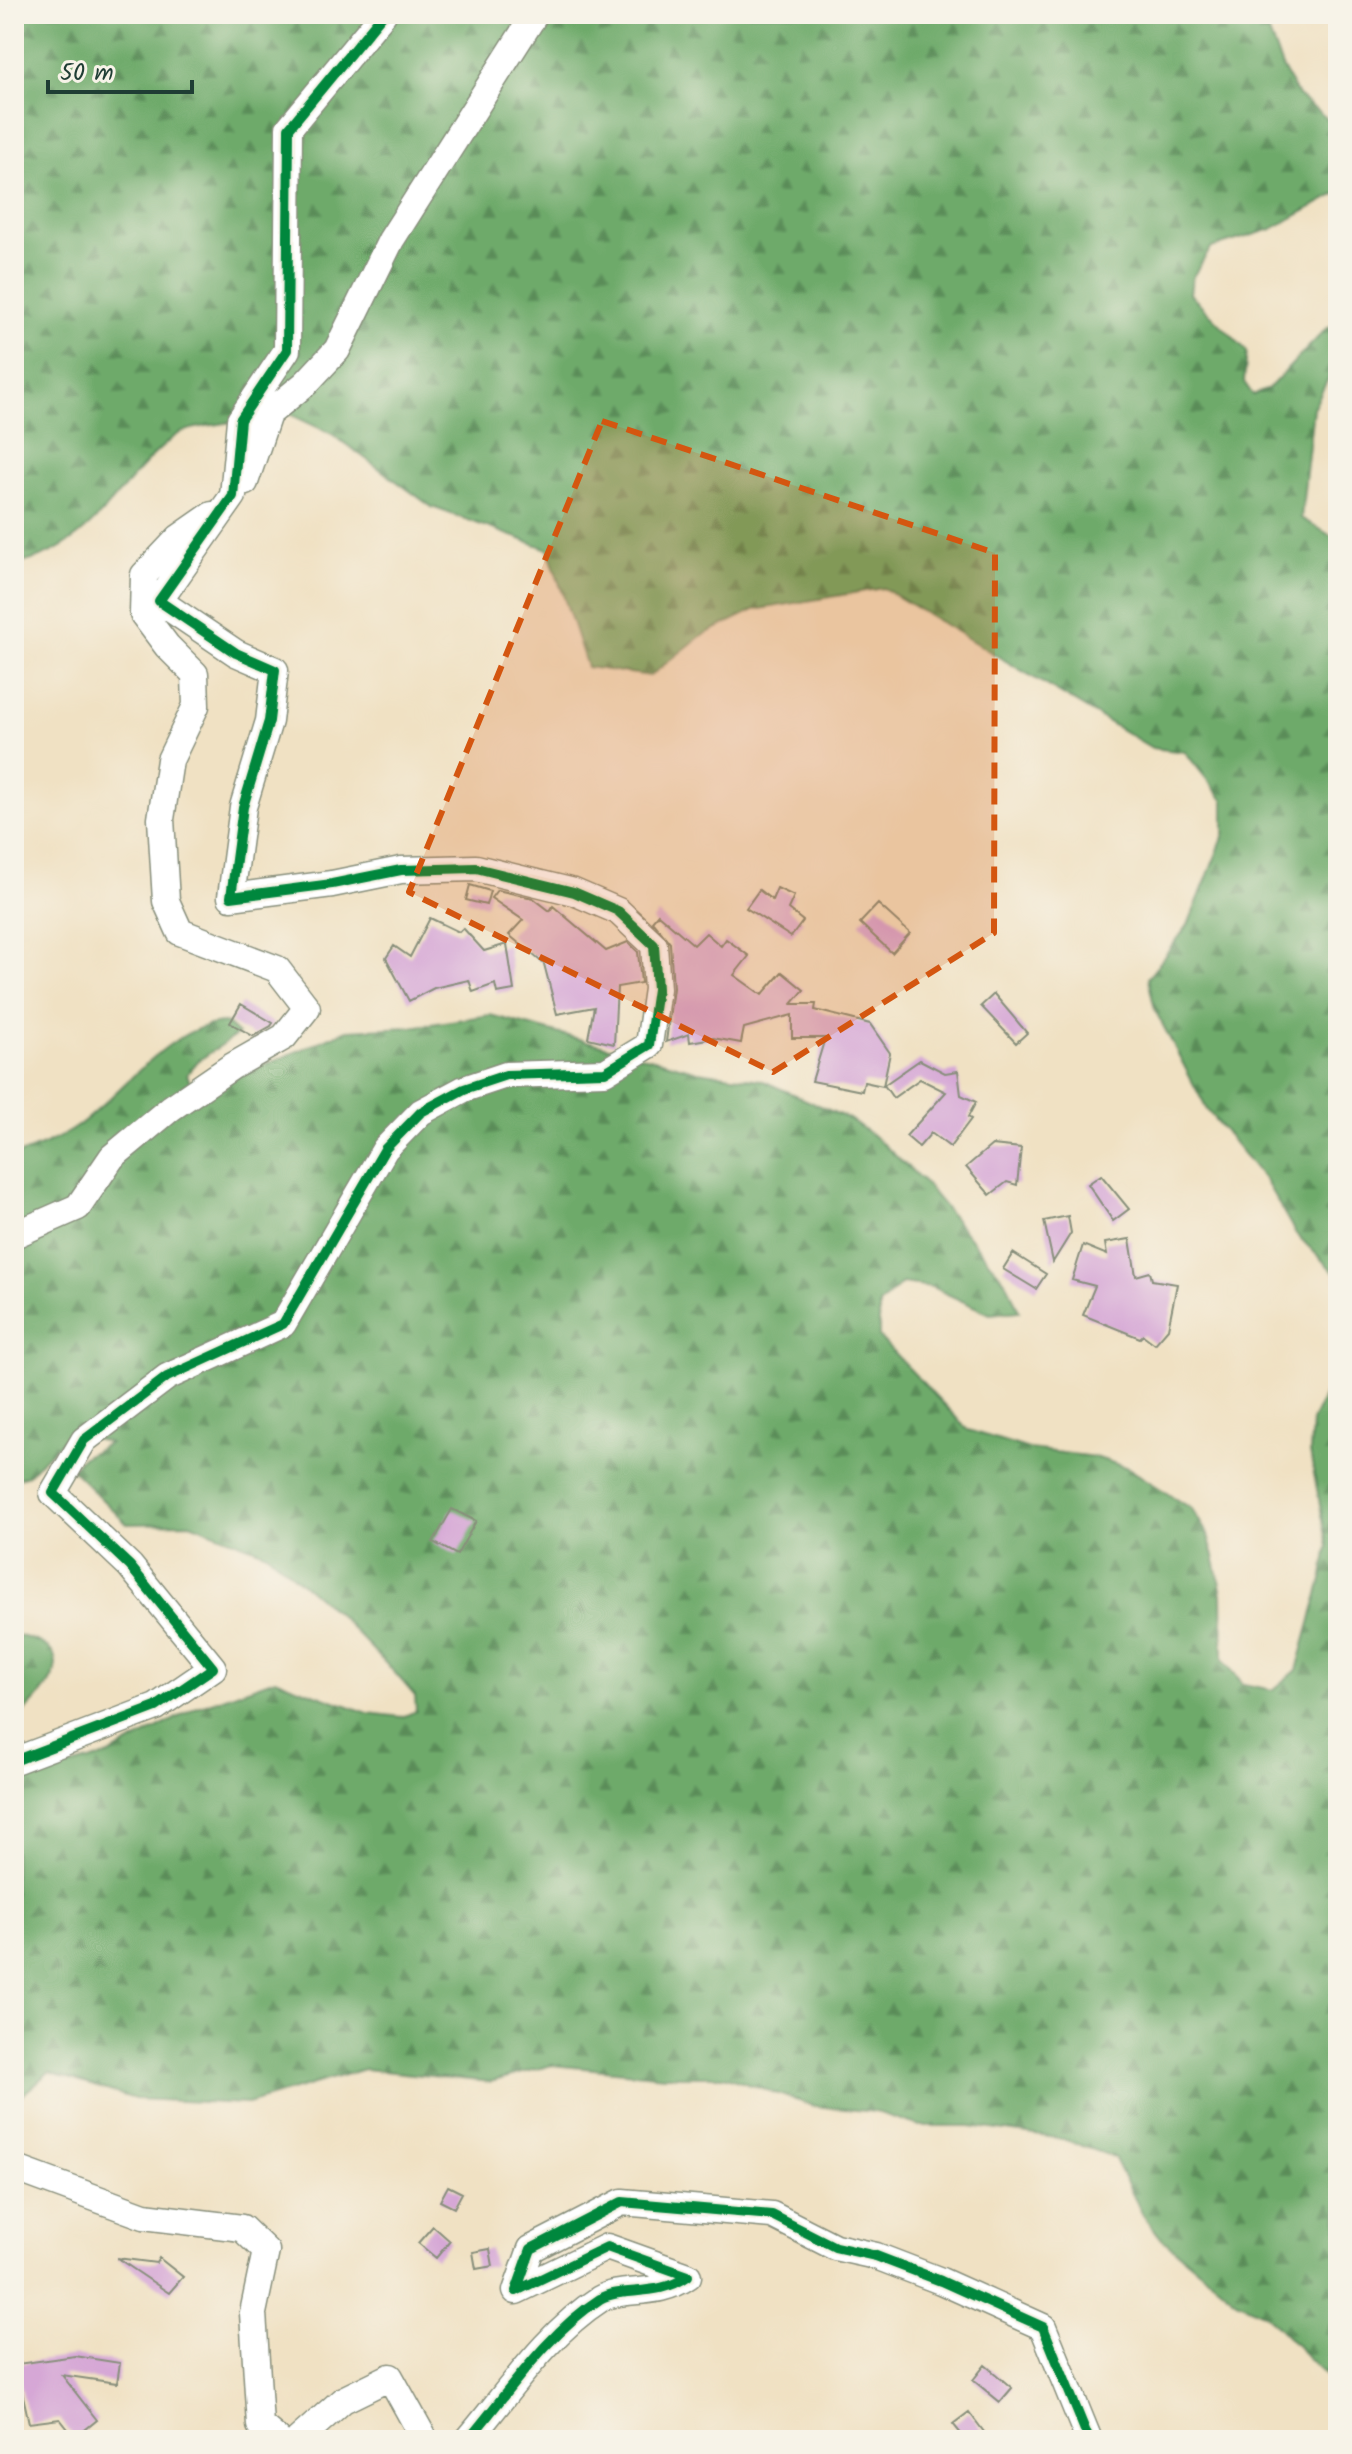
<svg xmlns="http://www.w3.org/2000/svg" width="1352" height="2454" viewBox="0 0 1352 2454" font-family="Kalam,sans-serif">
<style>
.forest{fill:url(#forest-firs);stroke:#467450;stroke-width:2}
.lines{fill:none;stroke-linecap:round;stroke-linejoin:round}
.stream{stroke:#47b0c5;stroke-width:6}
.building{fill:#d6a7d6}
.minor-casing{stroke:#888f7c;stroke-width:29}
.minor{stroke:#fff;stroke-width:26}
.cycleway-casing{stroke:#f7f3e8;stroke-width:15}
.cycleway{stroke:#00873e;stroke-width:10}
.marked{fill:#d45610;fill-opacity:0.2;stroke:#d45610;stroke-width:6;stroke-dasharray:16 10;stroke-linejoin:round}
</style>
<defs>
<pattern id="forest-firs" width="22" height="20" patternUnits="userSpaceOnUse" patternTransform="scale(2)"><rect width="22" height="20" fill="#6eaa6b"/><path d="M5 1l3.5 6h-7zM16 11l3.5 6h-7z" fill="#5a8c59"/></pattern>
</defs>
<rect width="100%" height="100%" fill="#f7f3e8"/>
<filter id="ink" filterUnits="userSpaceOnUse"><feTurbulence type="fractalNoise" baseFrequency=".0125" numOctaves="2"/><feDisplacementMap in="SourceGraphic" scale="16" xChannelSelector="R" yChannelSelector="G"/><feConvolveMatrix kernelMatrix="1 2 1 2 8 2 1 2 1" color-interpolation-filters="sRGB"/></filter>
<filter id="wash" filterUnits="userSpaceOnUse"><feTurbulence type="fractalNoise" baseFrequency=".006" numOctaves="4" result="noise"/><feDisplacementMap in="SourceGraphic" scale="32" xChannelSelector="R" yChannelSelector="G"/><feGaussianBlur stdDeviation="1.8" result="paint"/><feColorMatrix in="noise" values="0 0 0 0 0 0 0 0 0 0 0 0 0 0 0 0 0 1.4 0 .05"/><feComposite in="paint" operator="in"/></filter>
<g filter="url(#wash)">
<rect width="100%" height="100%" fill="#f0e1c3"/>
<path class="forest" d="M 14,14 L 1262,14 L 1282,67 L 1298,96 L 1338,127 L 1338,193 L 1272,229 L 1211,248 L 1192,278 L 1190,294 L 1247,351 L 1244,382 L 1253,395 L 1268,389 L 1327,328 L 1338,322 L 1338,360 L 1313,408 L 1301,518 L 1330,535 L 1338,535 L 1338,1276 L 1296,1234 L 1265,1180 L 1207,1110 L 1155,1010 L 1148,978 L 1188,925 L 1224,835 L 1224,801 L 1185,752 L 1152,748 L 883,588 L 754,610 L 701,636 L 650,676 L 587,667 L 548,549 L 432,507 L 332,434 L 273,406 C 262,411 251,417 239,420 C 220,426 189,425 174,437 C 113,485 99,546 14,565 Z
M 490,1015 L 698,1071 L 761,1080 L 849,1119 L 875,1137 L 922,1180 L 1007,1283 L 1019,1311 L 990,1314 L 932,1287 L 902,1283 L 879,1305 L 879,1337 L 968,1430 L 1029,1449 L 1095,1457 L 1128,1468 L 1192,1509 L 1208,1535 L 1216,1564 L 1222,1594 L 1223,1660 L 1243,1684 L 1273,1690 L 1297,1670 L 1323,1576 L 1328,1546 L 1310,1453 L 1312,1421 L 1338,1367 L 1338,2388 L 1265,2314 L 1237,2301 L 1162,2239 L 1143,2215 L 1114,2157 L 1063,2139 L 970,2126 L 920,2126 L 876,2112 L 814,2106 L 724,2076 L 665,2076 L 552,2065 L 490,2082 L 364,2069 L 247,2104 L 135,2099 L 49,2072 L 14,2102 L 14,1782 L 107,1756 L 195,1708 L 275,1679 L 368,1713 L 402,1717 L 416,1711 L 415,1696 L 395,1673 L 339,1615 L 267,1553 L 190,1523 L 127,1524 L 71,1469 L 81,1458 L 109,1443 L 71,1432 L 28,1475 L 14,1480 L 14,1156 C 33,1150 59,1139 76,1127 C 119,1097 170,1023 226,1023 L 238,1034 L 198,1061 L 187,1074 L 192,1088 L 225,1082 L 347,1030 L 411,1027 Z
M 14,1634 C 23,1637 36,1640 44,1645 C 78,1666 30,1706 14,1722 Z"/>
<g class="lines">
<path class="stream" d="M 1328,14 L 1338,33"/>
</g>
<g id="blocks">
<path class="building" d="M 470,885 L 490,891 L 486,905 L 466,900 Z
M 777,888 L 794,896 L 788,909 L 803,921 L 791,937 L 746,908 L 759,890 L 772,900 Z
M 497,890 L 533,898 L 550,911 L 553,906 L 606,951 L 628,942 L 638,952 L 641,983 L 617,987 L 614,1044 L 588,1038 L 594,1007 L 557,1014 L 544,964 L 509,935 L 523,920 L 491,898 Z
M 878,904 L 910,933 L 892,953 L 860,923 Z
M 658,914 L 694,945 L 706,933 L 721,946 L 726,939 L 749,956 L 734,975 L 762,995 L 782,972 L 804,990 L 792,1004 L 816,1004 L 815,1010 L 870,1024 L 890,1053 L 883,1086 L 864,1082 L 862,1091 L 812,1081 L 825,1038 L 792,1038 L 792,1015 L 744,1028 L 741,1043 L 713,1038 L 690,1042 L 689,1034 L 666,1042 L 673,988 L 670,943 L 652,921 Z
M 430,918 L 459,932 L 463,928 L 484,951 L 507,944 L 514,990 L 497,993 L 495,984 L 473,992 L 469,980 L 434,988 L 409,1001 L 386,958 L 394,946 L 410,957 Z
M 994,994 L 1027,1033 L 1016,1043 L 981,1006 Z
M 241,1004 L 273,1023 L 271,1026 L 253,1036 L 230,1023 Z
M 920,1060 L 945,1073 L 958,1071 L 961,1095 L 976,1102 L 968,1117 L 971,1119 L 950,1147 L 931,1133 L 919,1147 L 906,1136 L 946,1092 L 920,1079 L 893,1098 L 884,1085 Z
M 992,1145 L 1021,1148 L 1017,1185 L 1007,1182 L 990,1195 L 966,1167 Z
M 1101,1175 L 1129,1209 L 1113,1221 L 1088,1184 Z
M 1068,1216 L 1071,1233 L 1053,1262 L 1044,1221 Z
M 1130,1239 L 1136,1276 L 1150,1272 L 1152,1280 L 1177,1284 L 1168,1329 L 1155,1344 L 1143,1335 L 1140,1338 L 1083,1315 L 1095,1286 L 1072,1280 L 1083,1245 L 1107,1255 L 1105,1243 Z
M 1013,1253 L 1046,1274 L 1036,1289 L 1003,1269 Z
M 452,1509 L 476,1521 L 457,1555 L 433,1542 Z
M 448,2186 L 462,2193 L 454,2208 L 440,2201 Z
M 433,2226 L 450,2241 L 436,2258 L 418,2243 Z
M 490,2249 L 493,2266 L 476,2269 L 473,2252 Z
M 117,2258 L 156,2263 L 159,2258 L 183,2277 L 169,2293 Z
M 75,2356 L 120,2363 L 117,2383 L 62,2375 L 97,2420 L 75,2438 L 60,2419 L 29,2423 L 17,2369 L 17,2364 Z
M 985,2365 L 1012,2388 L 1000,2402 L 973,2380 Z
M 969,2412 L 990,2440 L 966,2440 L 953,2424 Z"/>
</g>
</g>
<g filter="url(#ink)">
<use href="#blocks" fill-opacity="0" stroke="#888f7c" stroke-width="2"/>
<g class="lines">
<g class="minor-casing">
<path id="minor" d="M 245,482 L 268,414 L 306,383 L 337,350 L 391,240 L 535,14
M 14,1235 L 78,1207 L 112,1157 L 171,1108 L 231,1067 L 284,1037 L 307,1008 L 277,969 L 180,932 L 166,901 L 161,819 L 170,760 L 196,706 L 195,674 L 167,646 L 143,614 L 144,575 L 179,538 L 212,515
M 14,1761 L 156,1707 L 213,1668 L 130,1566 L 53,1493 L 84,1440 L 167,1377 L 283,1324 L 385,1149 L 421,1112 L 464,1089 L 506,1075 L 605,1072 L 649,1045 L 657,989 L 654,945 L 618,911 L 574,892 L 476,868 L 401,870 L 332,884 L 231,897 L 243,807 L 269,721 L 275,670 L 236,653 L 159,601 L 233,496 L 240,420 L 287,350 L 289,128 L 383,14
M 14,2168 L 144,2216 L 242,2228 L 266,2251 L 253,2313 L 260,2425 L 278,2440
M 298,2440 L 343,2400 L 390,2377 L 425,2440
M 468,2440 C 508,2393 547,2333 600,2299 C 622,2286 657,2298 688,2276 L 607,2247 L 516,2291 L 531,2249 L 622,2202 L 772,2215 L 835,2247 L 876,2256 L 941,2281 L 1043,2327 L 1089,2440"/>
</g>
<use href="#minor" class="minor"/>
<g class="cycleway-casing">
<path id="cycleway" d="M 14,1761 L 156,1707 L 213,1668 L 130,1566 L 53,1493 L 84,1440 L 167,1377 L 283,1324 L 385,1149 L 421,1112 L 464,1089 L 506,1075 L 605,1072 L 649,1045 L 657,989 L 654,945 L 618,911 L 574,892 L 476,868 L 401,870 L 332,884 L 231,897 L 243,807 L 269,721 L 275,670 L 236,653 L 159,601 L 233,496 L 240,420 L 287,350 L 289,128 L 383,14
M 468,2440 C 508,2393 547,2333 600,2299 C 622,2286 657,2298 688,2276 L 607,2247 L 516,2291 L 531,2249 L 622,2202 L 772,2215 L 835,2247 L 876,2256 L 941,2281 L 1043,2327 L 1089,2440"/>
</g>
<use href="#cycleway" class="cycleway"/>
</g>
</g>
<path class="marked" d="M 602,421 L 995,553 L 994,933 L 773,1072 L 409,892 Z"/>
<rect width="1352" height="2454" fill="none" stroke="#f7f3e8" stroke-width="48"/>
<path d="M48 80v12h144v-12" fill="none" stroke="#1f3d34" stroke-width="4"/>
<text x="60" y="80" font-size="24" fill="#1f3d34" stroke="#f7f3e8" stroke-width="6" paint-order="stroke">50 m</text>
</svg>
